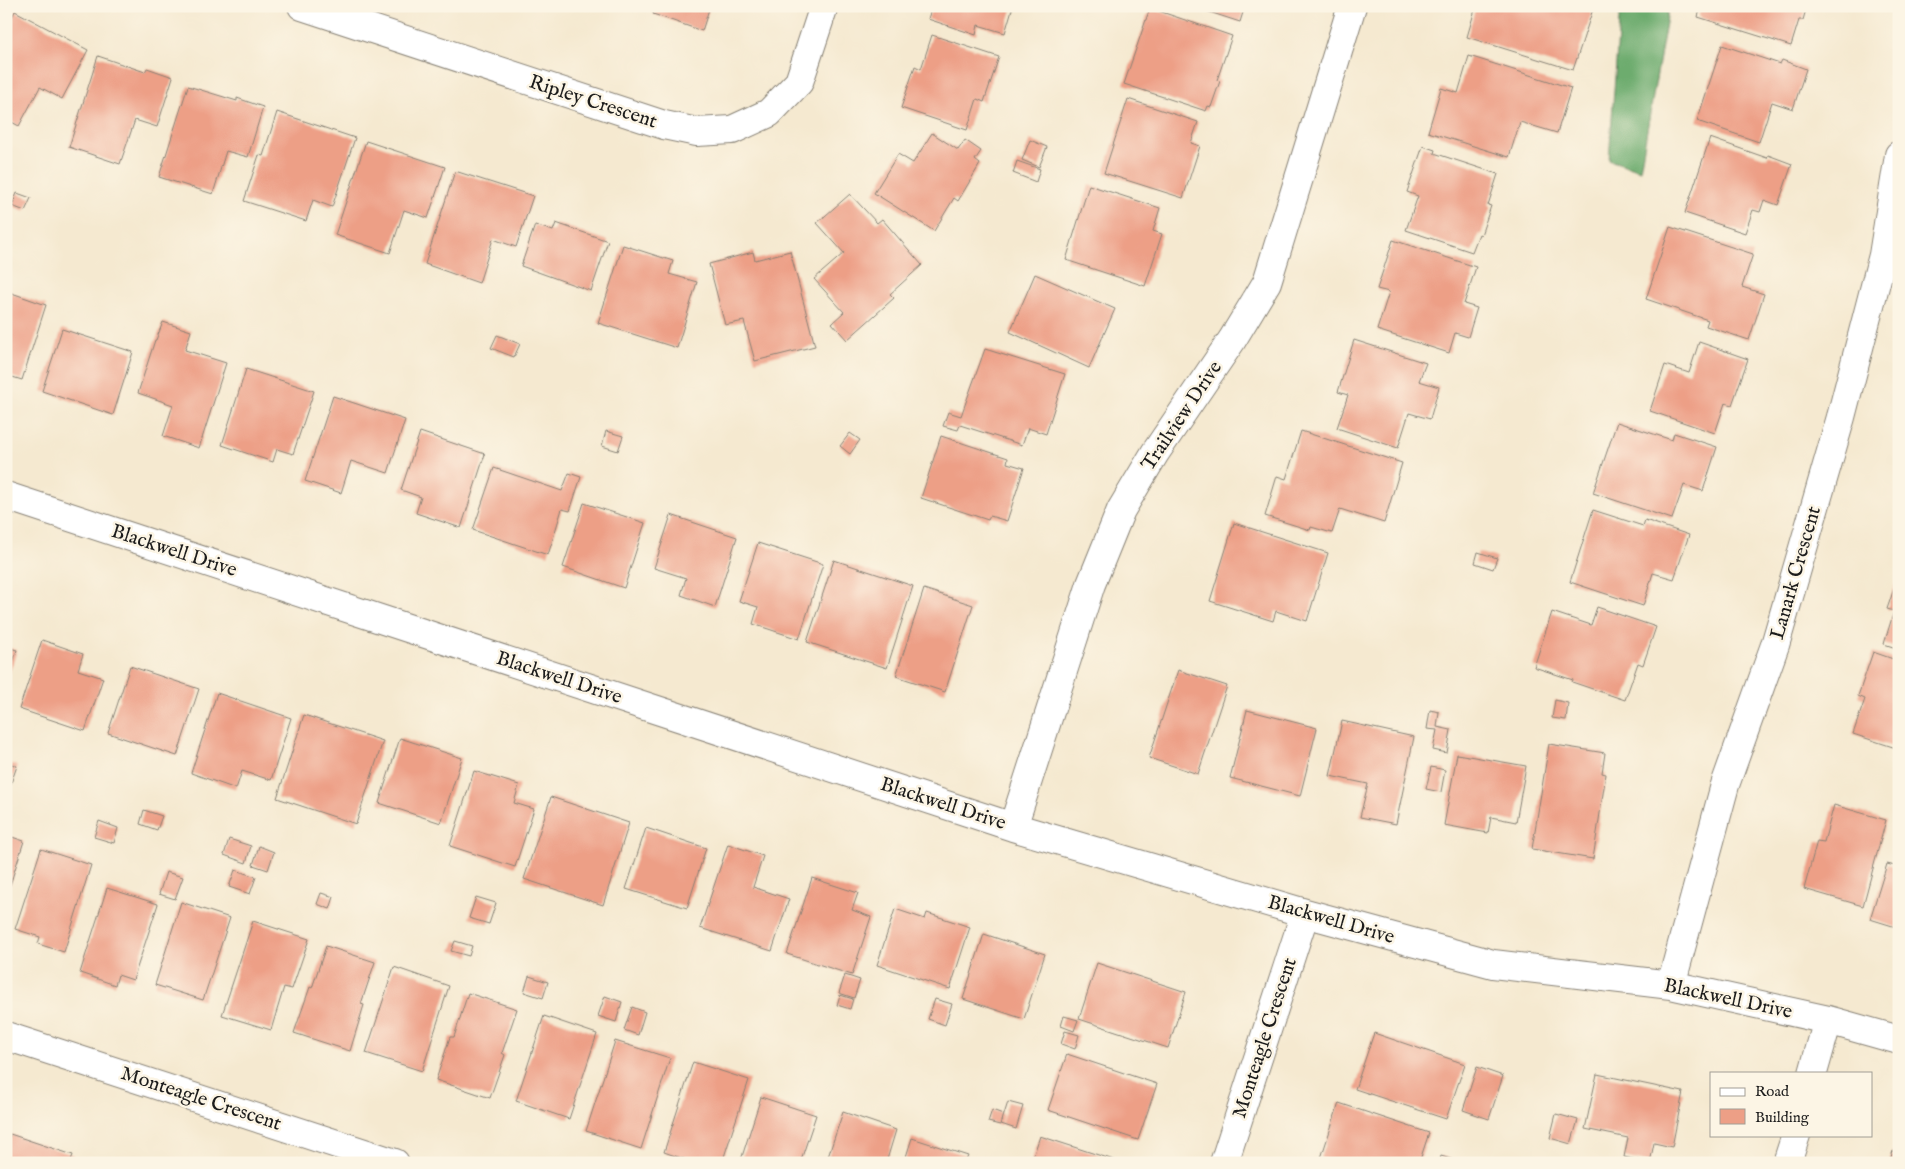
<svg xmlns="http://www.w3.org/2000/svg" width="1905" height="1169" viewBox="0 0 1905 1169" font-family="'IM FELL English',serif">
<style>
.forest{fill:#6dac6e;stroke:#446445}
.building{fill:#ed9f86}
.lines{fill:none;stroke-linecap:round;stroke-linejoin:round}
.street-casing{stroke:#888276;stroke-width:30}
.street{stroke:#fff;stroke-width:28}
.labels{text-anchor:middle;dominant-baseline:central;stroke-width:5;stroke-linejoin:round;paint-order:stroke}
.street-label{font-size:20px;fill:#1c1c1c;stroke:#fcf5e5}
</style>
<rect width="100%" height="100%" fill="#fcf5e5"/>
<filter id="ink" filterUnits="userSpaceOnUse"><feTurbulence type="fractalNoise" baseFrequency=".02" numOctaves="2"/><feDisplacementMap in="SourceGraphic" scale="10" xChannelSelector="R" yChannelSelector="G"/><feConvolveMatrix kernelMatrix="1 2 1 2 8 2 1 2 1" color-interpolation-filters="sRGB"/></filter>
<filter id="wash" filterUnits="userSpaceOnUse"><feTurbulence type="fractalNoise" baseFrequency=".0096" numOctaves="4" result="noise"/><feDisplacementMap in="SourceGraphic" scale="20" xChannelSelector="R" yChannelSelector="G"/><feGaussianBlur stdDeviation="1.12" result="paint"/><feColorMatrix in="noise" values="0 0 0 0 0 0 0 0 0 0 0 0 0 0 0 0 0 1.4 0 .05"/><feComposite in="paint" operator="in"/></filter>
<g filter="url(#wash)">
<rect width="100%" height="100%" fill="#f5e9d0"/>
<path class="forest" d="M 1620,6 L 1669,6 L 1640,170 L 1609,160 Z"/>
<g id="blocks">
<path class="building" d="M 656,6 L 710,6 L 702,31 L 653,14 Z
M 932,6 L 1013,6 L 1005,33 L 978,25 L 976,35 L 928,19 Z
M 1191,6 L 1245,6 L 1240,22 Z
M 1476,6 L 1584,6 L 1593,9 L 1573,70 L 1467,37 Z
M 1701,6 L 1807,6 L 1803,20 L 1799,20 L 1791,46 L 1698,17 Z
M 1150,8 L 1232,36 L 1217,80 L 1220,81 L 1211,107 L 1208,106 L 1206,111 L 1124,84 Z
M 15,11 L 88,50 L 62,99 L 40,87 L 19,126 L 6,119 L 6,28 Z
M 932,35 L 999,57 L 984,102 L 977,99 L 967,130 L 901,108 L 915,66 L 921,69 Z
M 1722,45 L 1780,64 L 1782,60 L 1806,69 L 1793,109 L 1772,102 L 1759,142 L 1697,121 Z
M 98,56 L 145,72 L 147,68 L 173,77 L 157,127 L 135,120 L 120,164 L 69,147 Z
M 1469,56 L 1571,88 L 1557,133 L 1520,122 L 1509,157 L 1428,132 L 1441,88 L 1458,93 Z
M 188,86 L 237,101 L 237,98 L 263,107 L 248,157 L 226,151 L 213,194 L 159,177 Z
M 1128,99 L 1198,122 L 1191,143 L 1200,146 L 1183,198 L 1104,173 Z
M 277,112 L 355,138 L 332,207 L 313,200 L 306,221 L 244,201 L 259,155 L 263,156 Z
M 932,133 L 958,150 L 965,140 L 981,151 L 975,160 L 980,164 L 958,201 L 954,198 L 934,231 L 874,193 L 898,154 L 913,163 Z
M 1710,138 L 1767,158 L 1768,155 L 1792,164 L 1778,205 L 1764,200 L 1760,212 L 1753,210 L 1745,233 L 1685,213 Z
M 1030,140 L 1047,147 L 1039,167 L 1022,160 Z
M 366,141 L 445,167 L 428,218 L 404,210 L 390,253 L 335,235 Z
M 1423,146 L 1435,150 L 1434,153 L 1498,174 L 1488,205 L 1491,206 L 1481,235 L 1479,234 L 1472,252 L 1406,230 L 1418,196 L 1407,192 Z
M 1017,161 L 1040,169 L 1036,182 L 1013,173 Z
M 455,171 L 533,196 L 516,247 L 493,239 L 479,283 L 425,264 Z
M 1089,185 L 1160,208 L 1153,231 L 1162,234 L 1145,286 L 1066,260 Z
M 17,193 L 31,198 L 25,211 L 12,206 Z
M 850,194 L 877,223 L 882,219 L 922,265 L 890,294 L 894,298 L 847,340 L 832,323 L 844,312 L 814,279 L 844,253 L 817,223 Z
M 556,223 L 608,241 L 591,291 L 521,266 L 535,225 L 553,231 Z
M 1670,227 L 1753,254 L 1742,287 L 1764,294 L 1749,340 L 1706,326 L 1708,320 L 1646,299 Z
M 1393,240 L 1476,267 L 1464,304 L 1477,308 L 1468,337 L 1455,333 L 1449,353 L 1377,330 L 1389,292 L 1377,289 Z
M 623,245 L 673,261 L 669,274 L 697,282 L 677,348 L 598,323 Z
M 790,251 L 815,346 L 755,361 L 744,321 L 725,325 L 709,264 L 753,252 L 755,260 Z
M 1035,274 L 1115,309 L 1089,368 L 1010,332 Z
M 6,291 L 46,305 L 22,380 L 6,375 Z
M 163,322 L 191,331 L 185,350 L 226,363 L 199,448 L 163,436 L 173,405 L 138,393 L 155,340 L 156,340 Z
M 62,329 L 133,352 L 113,415 L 42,391 Z
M 497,335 L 520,344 L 514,357 L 491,348 Z
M 1354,340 L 1426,363 L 1419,381 L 1439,387 L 1430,419 L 1409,413 L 1398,448 L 1337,428 L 1348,395 L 1338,392 Z
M 1699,342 L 1748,359 L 1732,405 L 1725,403 L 1715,433 L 1650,411 L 1665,365 L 1689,373 Z
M 985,349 L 1065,374 L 1046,434 L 1028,428 L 1022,445 L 960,425 L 958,430 L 943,426 L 948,412 L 961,416 Z
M 246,369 L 314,391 L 293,454 L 277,449 L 273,462 L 222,445 Z
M 333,396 L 405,420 L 388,473 L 351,461 L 341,493 L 305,481 Z
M 1617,422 L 1672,440 L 1674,433 L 1717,447 L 1703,491 L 1684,485 L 1672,519 L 1593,493 Z
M 606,431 L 623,436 L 618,451 L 602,446 Z
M 1301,431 L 1402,463 L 1384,523 L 1340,509 L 1332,533 L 1311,527 L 1310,530 L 1265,516 L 1277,476 L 1286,479 Z
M 420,432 L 485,454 L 461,528 L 416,513 L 421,497 L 401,490 Z
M 850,433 L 860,440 L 850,454 L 840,446 Z
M 941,436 L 1008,458 L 1007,463 L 1024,468 L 1007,521 L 990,516 L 988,520 L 921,498 Z
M 494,468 L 562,491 L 569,473 L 581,477 L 570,511 L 562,509 L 548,555 L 473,530 Z
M 584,503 L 645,523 L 624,588 L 563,567 Z
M 1593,510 L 1643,526 L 1645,520 L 1689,535 L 1674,579 L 1653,573 L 1643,606 L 1570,582 Z
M 671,515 L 737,537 L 715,607 L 681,595 L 686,578 L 654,568 Z
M 1234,523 L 1328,553 L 1307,621 L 1276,611 L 1273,621 L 1210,601 Z
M 758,543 L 823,564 L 799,639 L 753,624 L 758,607 L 739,601 Z
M 1478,552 L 1497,558 L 1493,569 L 1475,563 Z
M 834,560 L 913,586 L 887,668 L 807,642 Z
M 1898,577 L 1899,577 L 1899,649 L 1884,644 L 1894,611 L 1887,609 Z
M 924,589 L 973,605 L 945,692 L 896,676 Z
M 1597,607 L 1656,627 L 1643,665 L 1638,663 L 1625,700 L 1572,682 L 1573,680 L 1534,667 L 1552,612 L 1591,625 Z
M 42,640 L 83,654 L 78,670 L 103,678 L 85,731 L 19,709 Z
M 6,647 L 17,650 L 7,680 L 6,680 Z
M 1873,652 L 1899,661 L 1899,749 L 1853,734 L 1865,699 L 1858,696 Z
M 130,666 L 199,689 L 177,756 L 108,733 Z
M 1178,670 L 1227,686 L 1198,774 L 1149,758 Z
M 217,693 L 291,718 L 271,780 L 242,771 L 236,789 L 191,773 Z
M 1555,700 L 1568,703 L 1566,720 L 1552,718 Z
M 1247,710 L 1317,728 L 1300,796 L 1230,778 Z
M 1430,710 L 1439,712 L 1437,727 L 1451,730 L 1447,753 L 1433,750 L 1437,730 L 1427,729 Z
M 304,715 L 383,741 L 356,824 L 277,798 Z
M 1342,721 L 1414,737 L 1396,824 L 1360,817 L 1368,784 L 1330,776 Z
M 400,738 L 462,758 L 441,823 L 379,803 Z
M 1549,744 L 1605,753 L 1602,773 L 1606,774 L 1593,859 L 1532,849 Z
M 1457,754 L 1526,766 L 1516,822 L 1491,817 L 1488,833 L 1444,825 Z
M 6,762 L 17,766 L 10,786 L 6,785 Z
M 1431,767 L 1445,770 L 1441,792 L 1426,789 Z
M 474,771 L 519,785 L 514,803 L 534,809 L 515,867 L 450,846 Z
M 551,797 L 629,823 L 603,905 L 524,879 Z
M 1834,805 L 1886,820 L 1863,906 L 1804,889 L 1817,841 L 1824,842 Z
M 144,810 L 162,816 L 157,830 L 140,824 Z
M 99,821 L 118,828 L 114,843 L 94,837 Z
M 646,828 L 706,848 L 687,908 L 626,889 Z
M 6,835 L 24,841 L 10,885 L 6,884 Z
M 229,839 L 251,846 L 246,863 L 224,855 Z
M 728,844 L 763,856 L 753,887 L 789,899 L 772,951 L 700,928 Z
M 259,846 L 274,852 L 268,870 L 253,865 Z
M 41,849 L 91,865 L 64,952 L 38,944 L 40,937 L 15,929 Z
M 1887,864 L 1899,867 L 1899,928 L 1870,919 Z
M 235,870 L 256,877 L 250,894 L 229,887 Z
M 166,872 L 183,877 L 175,899 L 159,894 Z
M 812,878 L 858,893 L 852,910 L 871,917 L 852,975 L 787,954 Z
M 107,888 L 158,904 L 133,980 L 118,975 L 115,985 L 80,973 Z
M 321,893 L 334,897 L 330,909 L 317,904 Z
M 476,897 L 496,903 L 489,924 L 469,918 Z
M 181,902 L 230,918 L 203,1000 L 155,985 Z
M 895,909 L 925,919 L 927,913 L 970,927 L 950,989 L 877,965 Z
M 253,921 L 309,939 L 292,989 L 284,987 L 271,1030 L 222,1015 Z
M 984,934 L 1045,954 L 1024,1019 L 963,999 Z
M 455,941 L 472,946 L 469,956 L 451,951 Z
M 326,946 L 375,962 L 361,1004 L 364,1005 L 350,1051 L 294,1033 L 310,987 L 312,988 Z
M 1097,963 L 1186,992 L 1168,1048 L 1079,1019 Z
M 394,967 L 449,986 L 422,1071 L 366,1053 Z
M 845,975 L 860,980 L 854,998 L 839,993 Z
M 529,976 L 548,982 L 543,998 L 524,992 Z
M 468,993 L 517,1009 L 502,1053 L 505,1055 L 490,1098 L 436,1080 L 450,1037 L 454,1037 Z
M 840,995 L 853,999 L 850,1009 L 837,1005 Z
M 605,996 L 622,1002 L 616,1022 L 598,1016 Z
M 935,999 L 952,1004 L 945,1025 L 928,1019 Z
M 632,1007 L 645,1012 L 638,1035 L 624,1030 Z
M 544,1016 L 597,1034 L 569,1119 L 516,1101 Z
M 1064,1016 L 1078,1020 L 1074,1031 L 1061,1026 Z
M 1065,1031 L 1079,1035 L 1075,1049 L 1061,1044 Z
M 1374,1033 L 1465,1064 L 1446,1119 L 1355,1089 Z
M 615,1041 L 670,1058 L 641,1149 L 586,1131 Z
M 1067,1054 L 1157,1084 L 1138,1140 L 1048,1110 Z
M 693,1062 L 749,1080 L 722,1163 L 695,1163 L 664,1152 Z
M 1477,1067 L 1503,1076 L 1489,1119 L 1463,1110 Z
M 1597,1074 L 1683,1092 L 1672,1147 L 1654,1143 L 1650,1163 L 1624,1157 L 1628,1138 L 1585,1129 Z
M 761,1097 L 816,1115 L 800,1163 L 740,1163 Z
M 1008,1102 L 1023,1106 L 1016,1129 L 1001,1124 Z
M 1339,1103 L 1429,1133 L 1419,1163 L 1336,1163 L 1321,1158 Z
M 992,1110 L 1003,1114 L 1000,1125 L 988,1122 Z
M 843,1112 L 896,1130 L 886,1163 L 826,1163 Z
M 1556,1114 L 1578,1120 L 1571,1144 L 1550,1138 Z
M 10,1134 L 73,1155 L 70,1163 L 6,1163 L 6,1146 Z
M 1040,1136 L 1120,1162 L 1120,1163 L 1031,1163 Z
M 912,1138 L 968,1156 L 965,1163 L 904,1163 Z
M 1893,1151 L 1899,1153 L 1899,1163 L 1889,1163 Z
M 1441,1156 L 1460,1162 L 1460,1163 L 1439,1163 Z"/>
</g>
</g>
<g filter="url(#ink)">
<use href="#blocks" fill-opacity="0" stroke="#888276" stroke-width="1"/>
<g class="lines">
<g class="street-casing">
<path id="street" d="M 302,6 L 664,125 L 697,132 L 732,130 L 769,113 L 799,82 L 824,6
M 6,496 L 1013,827 L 1305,913 L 1493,964 L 1671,985 L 1828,1020 L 1899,1040
M 1013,827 L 1091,584 L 1121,510 L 1155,453 L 1232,340 L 1267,282 L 1352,6
M 1671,985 L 1725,785 L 1775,645 L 1841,417 L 1883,255 L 1899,155
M 6,1036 L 395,1163
M 1813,1073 L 1828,1020
M 1224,1163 L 1305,913
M 1787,1163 L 1796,1135"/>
</g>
<use href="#street" class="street"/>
</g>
</g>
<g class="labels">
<g class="street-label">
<text transform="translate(593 102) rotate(18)">Ripley Crescent</text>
<text transform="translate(1182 416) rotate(-56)">Trailview Drive</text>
<text transform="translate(174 551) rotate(18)">Blackwell Drive</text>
<text transform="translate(1796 573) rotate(-74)">Lanark Crescent</text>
<text transform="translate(559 678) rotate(18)">Blackwell Drive</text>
<text transform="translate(943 804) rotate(18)">Blackwell Drive</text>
<text transform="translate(1331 920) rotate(16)">Blackwell Drive</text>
<text transform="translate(1728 999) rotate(12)">Blackwell Drive</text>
<text transform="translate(1265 1038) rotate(-72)">Monteagle Crescent</text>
<text transform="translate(201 1099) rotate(18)">Monteagle Crescent</text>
</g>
</g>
<rect width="1905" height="1169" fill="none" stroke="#fcf5e5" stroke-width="25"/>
<rect x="1710" y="1072" width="162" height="65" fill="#fcf5e5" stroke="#a29e95"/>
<rect x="1720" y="1088" width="25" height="8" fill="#ffffff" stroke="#a29e95"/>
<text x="1755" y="1096" font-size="15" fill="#1c1c1c">Road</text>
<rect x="1720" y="1109" width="25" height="15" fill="#ed9f86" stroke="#a29e95"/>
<text x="1755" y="1122" font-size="15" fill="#1c1c1c">Building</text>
</svg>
